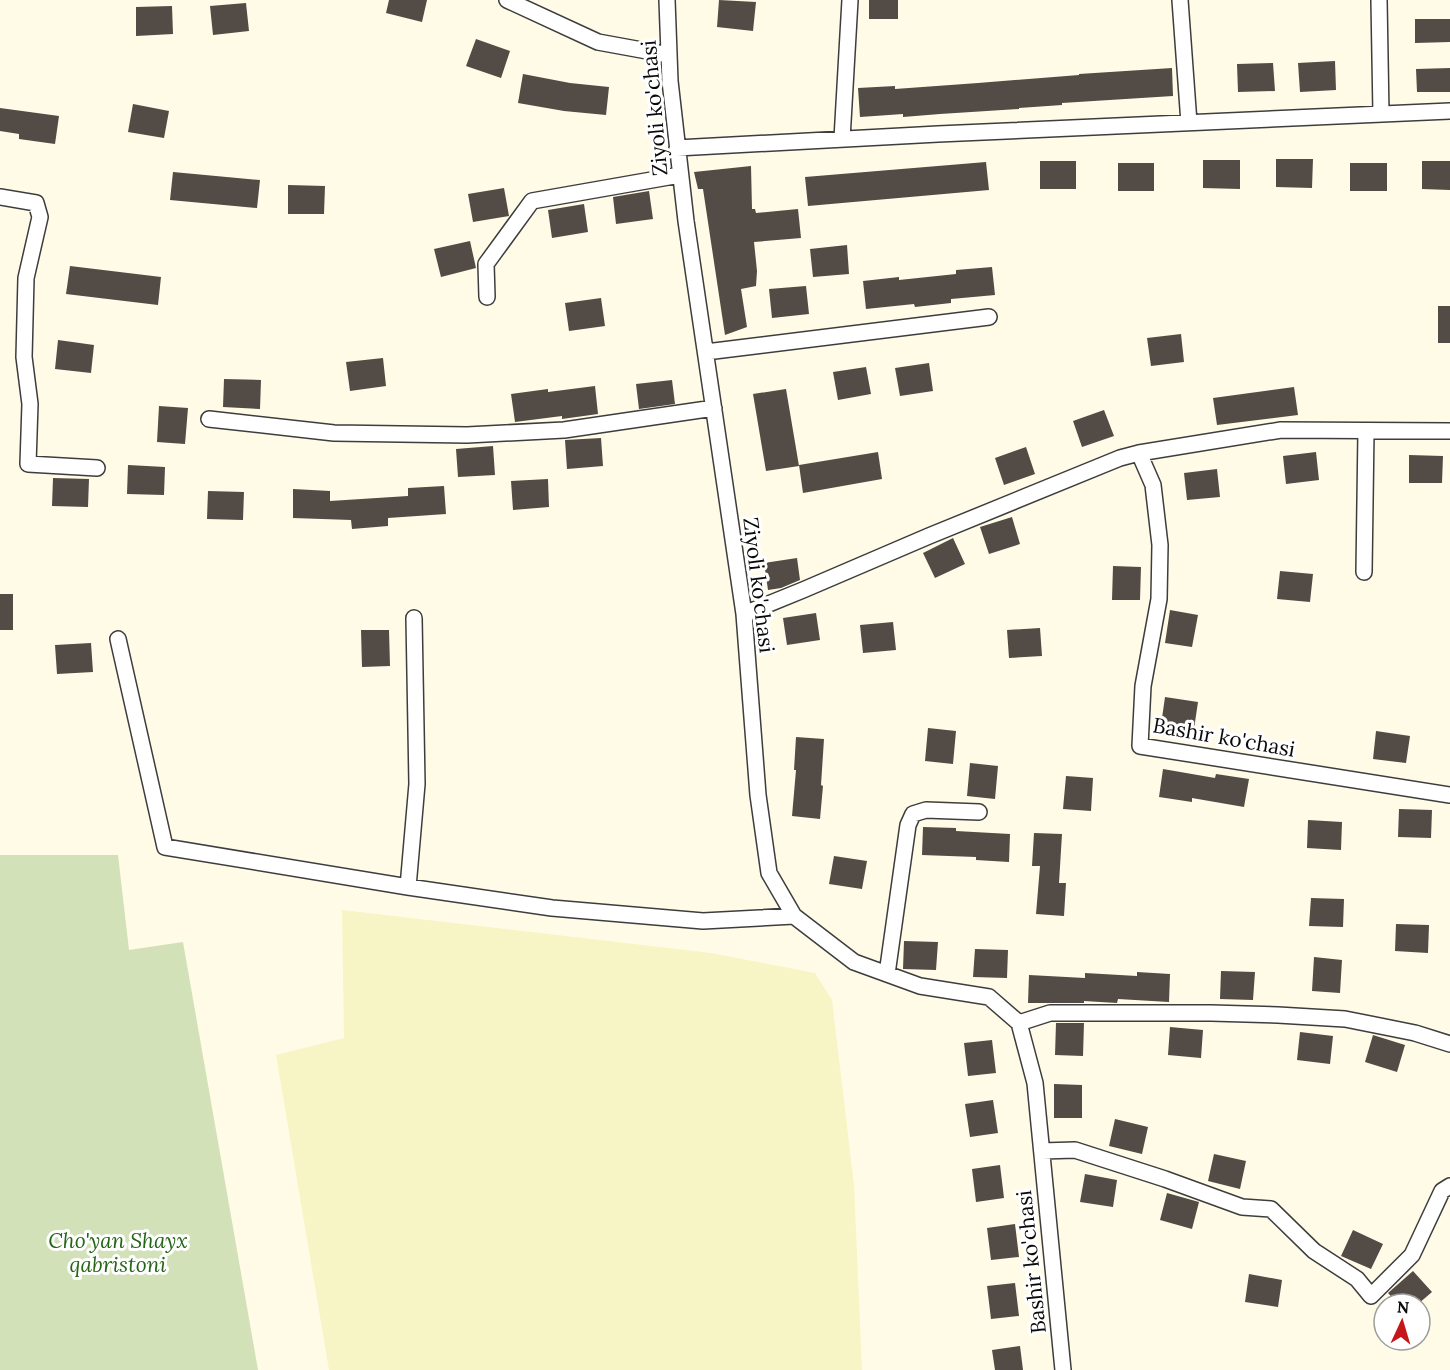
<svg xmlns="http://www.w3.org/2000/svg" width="1450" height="1370" viewBox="0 0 1450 1370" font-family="Lora,serif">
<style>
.farmland{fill:#f7f5c5}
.cemetery{fill:#d2e1b7}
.building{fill:#534b45}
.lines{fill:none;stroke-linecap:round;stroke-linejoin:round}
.minor-casing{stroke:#3d3d3d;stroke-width:18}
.minor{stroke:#fff;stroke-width:15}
.labels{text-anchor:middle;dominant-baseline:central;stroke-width:6;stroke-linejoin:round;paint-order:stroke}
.street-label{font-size:21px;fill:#0a0a0a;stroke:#fff}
.park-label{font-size:21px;font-style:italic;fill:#246616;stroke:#fff}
</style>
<rect width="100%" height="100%" fill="#fffbe7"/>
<path class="farmland" d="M 342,910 L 711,953 L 815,973 L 832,1000 L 854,1185 L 862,1370 L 329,1370 L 276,1055 L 344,1038 Z"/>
<path class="cemetery" d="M 0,855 L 118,855 L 129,950 L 183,942 L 258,1370 L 0,1370 Z"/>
<path class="building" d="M 389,0 L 427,0 L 422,22 L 386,13 Z
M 719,0 L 756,2 L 753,31 L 717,27 Z
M 869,0 L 898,0 L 898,19 L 869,19 Z
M 246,3 L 249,31 L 213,35 L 210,6 Z
M 172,6 L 173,34 L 136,36 L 136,7 Z
M 1415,19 L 1450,19 L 1450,42 L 1415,43 Z
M 476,39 L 510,51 L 501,78 L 466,66 Z
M 1335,61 L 1336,90 L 1300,92 L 1298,63 Z
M 1273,63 L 1275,91 L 1238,92 L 1237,64 Z
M 1172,68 L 1173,96 L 1062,103 L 1062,105 L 1019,108 L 1019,109 L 940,114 L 903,117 L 903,114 L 860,117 L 858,88 L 895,86 L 895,89 L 978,83 L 1079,75 L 1079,74 Z
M 1450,68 L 1450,92 L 1417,92 L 1416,69 Z
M 523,74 L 570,83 L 609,87 L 606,115 L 564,111 L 518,103 Z
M 133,104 L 169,111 L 164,138 L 128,132 Z
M 0,108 L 59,116 L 55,144 L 19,139 L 19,134 L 0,131 Z
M 1276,159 L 1313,159 L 1312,188 L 1276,187 Z
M 1203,160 L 1240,160 L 1240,189 L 1203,188 Z
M 1040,161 L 1076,161 L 1076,189 L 1040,189 Z
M 1422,161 L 1450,161 L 1450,190 L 1422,189 Z
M 986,162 L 989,190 L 808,206 L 805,177 Z
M 1118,163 L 1154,163 L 1154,191 L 1118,191 Z
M 1350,163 L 1387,163 L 1387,191 L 1350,191 Z
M 751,166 L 752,209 L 755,209 L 756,213 L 798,209 L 801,238 L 754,242 L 757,271 L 756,286 L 741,289 L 747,327 L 725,335 L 703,189 L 698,189 L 694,172 Z
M 173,172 L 260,180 L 257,208 L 170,200 Z
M 288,185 L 325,186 L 324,214 L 288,214 Z
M 504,188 L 509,216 L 473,222 L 468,194 Z
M 649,191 L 653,219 L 616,224 L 613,197 Z
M 584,204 L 588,232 L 552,238 L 548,210 Z
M 470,241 L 476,268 L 441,277 L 434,249 Z
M 847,245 L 849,274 L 813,277 L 810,249 Z
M 70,266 L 161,277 L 158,305 L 66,294 Z
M 992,267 L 995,295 L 951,299 L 951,303 L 915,307 L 914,304 L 866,309 L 863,281 L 899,277 L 899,280 L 956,274 L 956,270 Z
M 806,286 L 809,314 L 772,318 L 769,289 Z
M 601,298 L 605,326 L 569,331 L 565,303 Z
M 1438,306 L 1450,306 L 1450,343 L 1438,343 Z
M 1181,334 L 1184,362 L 1151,366 L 1147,338 Z
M 58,340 L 94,345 L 91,373 L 55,369 Z
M 383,358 L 386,386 L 350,391 L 346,362 Z
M 929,363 L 933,391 L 900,396 L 895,368 Z
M 866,367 L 871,394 L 838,400 L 833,372 Z
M 224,379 L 261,380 L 260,409 L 223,407 Z
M 672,380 L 675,404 L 639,409 L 636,384 Z
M 595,386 L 598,414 L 562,419 L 562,416 L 515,422 L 511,394 L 548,389 L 548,392 Z
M 1294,387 L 1298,415 L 1217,425 L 1213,398 Z
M 786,389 L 799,466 L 766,471 L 753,394 Z
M 159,406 L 188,408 L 185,444 L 157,442 Z
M 1104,410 L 1114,436 L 1082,447 L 1073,421 Z
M 601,438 L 603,466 L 567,469 L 565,440 Z
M 493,446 L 495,475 L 458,477 L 456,449 Z
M 1026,447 L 1035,474 L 1004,485 L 995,458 Z
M 878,452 L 882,479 L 803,493 L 799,465 Z
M 1316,452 L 1319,480 L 1286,484 L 1283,456 Z
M 1409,455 L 1443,456 L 1442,483 L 1409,483 Z
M 128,465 L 165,467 L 164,495 L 127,494 Z
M 1217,469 L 1220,497 L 1187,500 L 1184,473 Z
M 53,478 L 89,479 L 88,507 L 52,506 Z
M 548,479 L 549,507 L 513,510 L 511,481 Z
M 444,486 L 446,514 L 388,518 L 388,526 L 352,529 L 351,520 L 293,518 L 293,489 L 330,491 L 330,501 L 408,496 L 408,488 Z
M 208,491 L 244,492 L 243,520 L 207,519 Z
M 1012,517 L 1020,544 L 989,554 L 980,527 Z
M 953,538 L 965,564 L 935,578 L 923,553 Z
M 797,558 L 800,580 L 781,588 L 768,590 L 764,563 Z
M 1113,566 L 1141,567 L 1140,600 L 1112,600 Z
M 1280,571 L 1313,574 L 1310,602 L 1277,599 Z
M 0,594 L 13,594 L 13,630 L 0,630 Z
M 1170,610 L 1198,615 L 1192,647 L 1165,643 Z
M 816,613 L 820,640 L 787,645 L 783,618 Z
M 893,622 L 896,650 L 863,653 L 860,625 Z
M 1040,628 L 1042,656 L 1009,658 L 1007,630 Z
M 361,630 L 389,630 L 390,666 L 362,667 Z
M 91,643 L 93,672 L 57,674 L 55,645 Z
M 1165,697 L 1198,702 L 1194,729 L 1161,725 Z
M 928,728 L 956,731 L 953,764 L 925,761 Z
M 1376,731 L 1410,736 L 1406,763 L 1373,759 Z
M 796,737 L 824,739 L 821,785 L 823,786 L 820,819 L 792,816 L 796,770 L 794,770 Z
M 970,763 L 998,766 L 995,799 L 967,796 Z
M 1163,769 L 1215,778 L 1216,774 L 1249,779 L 1244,807 L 1192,798 L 1192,802 L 1159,797 Z
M 1066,776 L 1093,778 L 1091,811 L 1063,809 Z
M 1399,809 L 1432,810 L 1431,838 L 1398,837 Z
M 1308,820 L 1342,822 L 1341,850 L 1307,848 Z
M 923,827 L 956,828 L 956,831 L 1010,834 L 1009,862 L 976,860 L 976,857 L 922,855 Z
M 1034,833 L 1062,834 L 1059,883 L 1066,883 L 1064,916 L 1036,914 L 1040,866 L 1032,866 Z
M 834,856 L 867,861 L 862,889 L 829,884 Z
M 1311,898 L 1344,899 L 1343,927 L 1309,926 Z
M 1396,924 L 1429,925 L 1428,953 L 1395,951 Z
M 904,941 L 938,942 L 936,970 L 903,969 Z
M 975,949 L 1008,950 L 1007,978 L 973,977 Z
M 1314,957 L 1342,960 L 1340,993 L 1312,991 Z
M 1221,971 L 1255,972 L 1253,1000 L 1220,999 Z
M 1137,972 L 1170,974 L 1169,1002 L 1118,999 L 1117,1003 L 1084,1001 L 1084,1003 L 1028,1003 L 1029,975 L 1085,978 L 1085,973 L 1137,976 Z
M 1056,1023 L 1084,1023 L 1083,1056 L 1055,1055 Z
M 1170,1027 L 1203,1030 L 1201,1058 L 1168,1055 Z
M 1300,1032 L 1333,1036 L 1330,1064 L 1297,1060 Z
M 1373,1035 L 1405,1045 L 1397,1072 L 1365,1062 Z
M 992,1040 L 996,1073 L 968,1076 L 964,1043 Z
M 1054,1084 L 1082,1085 L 1082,1118 L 1054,1118 Z
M 993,1100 L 998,1133 L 970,1137 L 965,1104 Z
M 1115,1119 L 1148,1127 L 1142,1154 L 1109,1146 Z
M 1214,1154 L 1246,1161 L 1240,1189 L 1208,1181 Z
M 1000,1165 L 1004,1198 L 976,1202 L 972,1169 Z
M 1085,1174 L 1117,1180 L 1113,1207 L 1080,1202 Z
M 1167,1193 L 1199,1202 L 1192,1229 L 1160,1220 Z
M 1015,1224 L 1019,1257 L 991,1260 L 987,1228 Z
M 1353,1230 L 1383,1244 L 1371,1269 L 1341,1256 Z
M 1413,1271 L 1432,1292 L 1418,1304 L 1398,1304 L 1388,1293 Z
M 1249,1274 L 1282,1280 L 1278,1307 L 1245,1302 Z
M 1015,1283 L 1019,1316 L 991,1319 L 987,1286 Z
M 1020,1346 L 1023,1370 L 995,1370 L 992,1350 Z"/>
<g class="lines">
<g class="minor-casing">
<path id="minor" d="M 507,0 L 598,42 L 669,55
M 667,0 L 670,81 L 686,221 L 744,614 L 758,795 L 769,873 L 794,916 L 854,962 L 920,986 L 989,997 L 1019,1023
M 1180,0 L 1189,123
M 1379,0 L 1381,114
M 842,139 L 850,0
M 677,148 L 938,134 L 1450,111
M 0,197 L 36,203 L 40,217 L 26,278 L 24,357 L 30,404 L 28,464 L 97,468
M 487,297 L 486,264 L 532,201 L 680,175
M 706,352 L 989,317
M 209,419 L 334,433 L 467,435 L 564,430 L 714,408
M 1139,453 L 1153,485 L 1160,545 L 1159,599 L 1143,686 L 1140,746 L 1450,795
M 1364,572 L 1366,431
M 744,614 L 803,590 L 929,536 L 1120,458 L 1139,453 L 1281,430 L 1450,431
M 118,639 L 165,847 L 408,887 L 552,908 L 703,921 L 794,916
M 408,887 L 417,784 L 414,618
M 887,974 L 908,825 L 913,814 L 926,810 L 979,812
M 1019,1023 L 1050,1013 L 1211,1013 L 1278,1015 L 1345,1019 L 1415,1033 L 1450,1044
M 1019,1023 L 1035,1083 L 1063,1370
M 1042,1151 L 1075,1150 L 1165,1179 L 1242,1207 L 1271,1209 L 1314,1251 L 1357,1279 L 1371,1296 L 1412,1255 L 1442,1191 L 1450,1186"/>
</g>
<use href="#minor" class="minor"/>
</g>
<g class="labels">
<g class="street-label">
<text transform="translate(654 108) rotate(-95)">Ziyoli ko'chasi</text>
<text transform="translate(759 585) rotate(83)">Ziyoli ko'chasi</text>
<text transform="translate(1224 737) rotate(10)">Bashir ko'chasi</text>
<text transform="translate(1031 1262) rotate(-96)">Bashir ko'chasi</text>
</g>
<g class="park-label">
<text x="118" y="1240">Cho'yan Shayx<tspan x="118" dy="24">qabristoni</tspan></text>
</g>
</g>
<g transform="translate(1402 1322) rotate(4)"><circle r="28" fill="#ffffff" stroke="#9d9d9d" stroke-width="1.5"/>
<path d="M0-4.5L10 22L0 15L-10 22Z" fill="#c5171a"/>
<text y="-9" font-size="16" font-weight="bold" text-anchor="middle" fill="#0a0a0a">N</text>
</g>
</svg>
